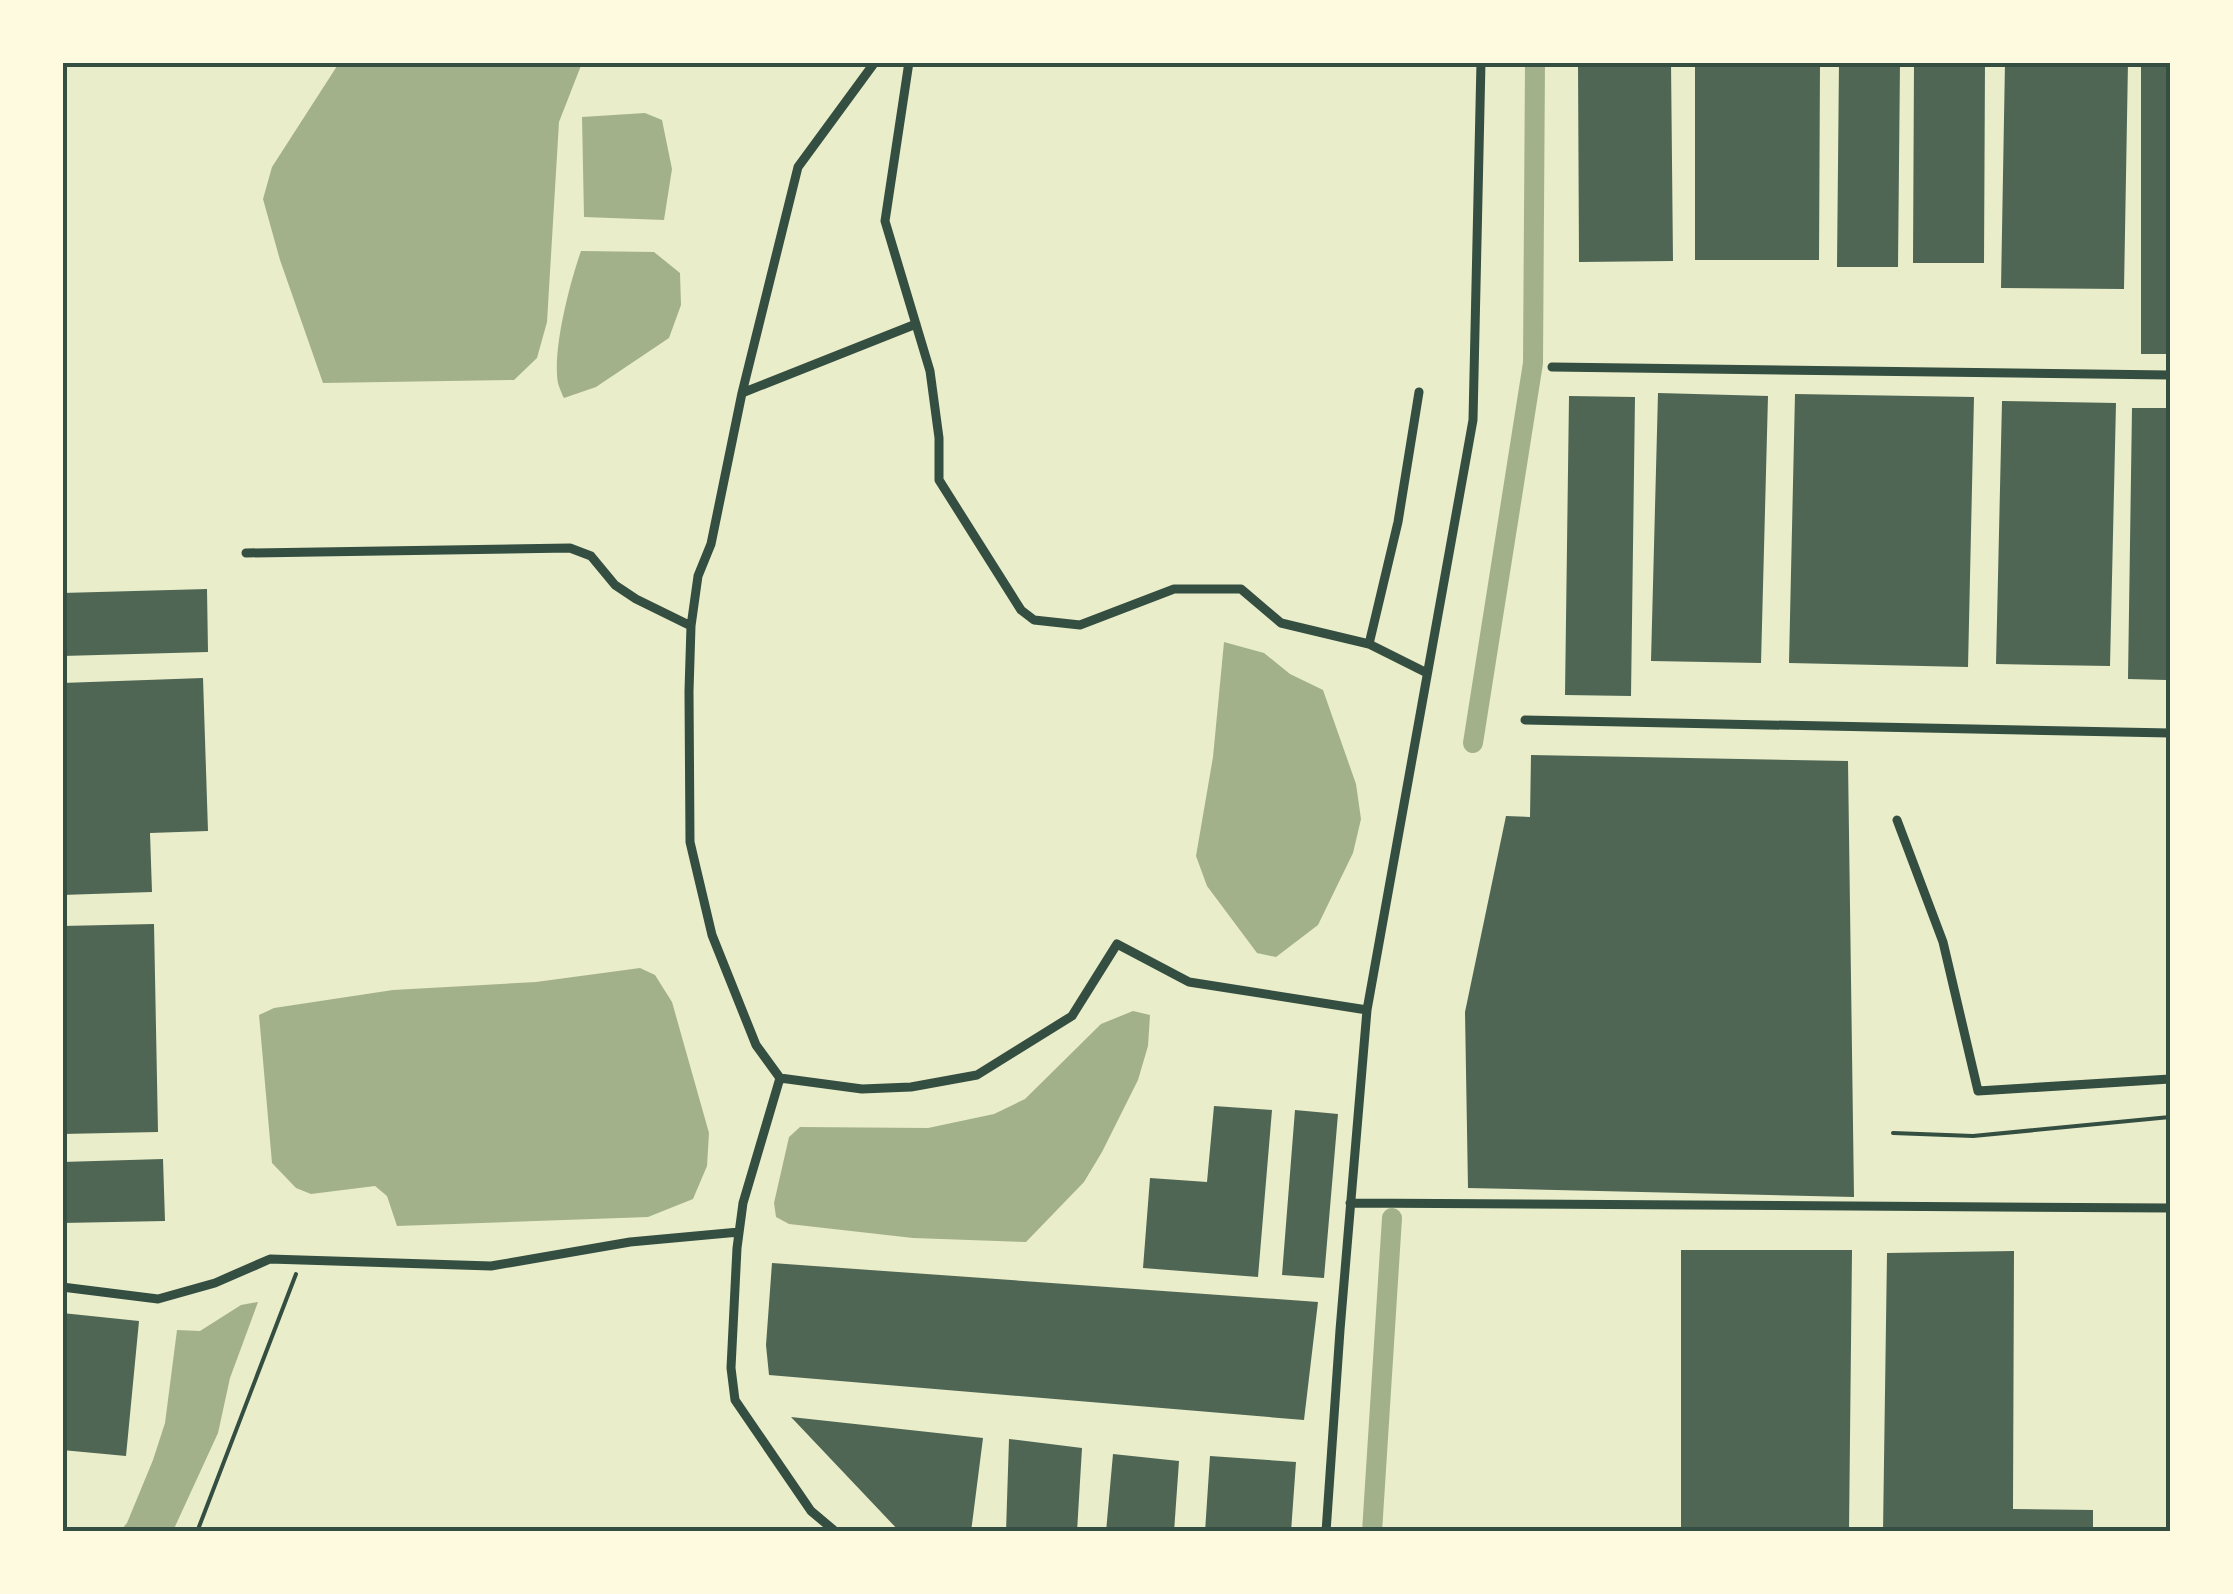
<svg xmlns="http://www.w3.org/2000/svg" width="2233" height="1594" viewBox="0 0 2233 1594" font-family="'PT Serif',serif">
<style>
.water{fill:#a3b18a}
.lines{fill:none;stroke-linecap:round;stroke-linejoin:round}
.canal{stroke:#a3b18a;stroke-width:20}
.building{fill:#4f6655}
.path{stroke:#344e41;stroke-width:4}
.service{stroke:#344e41;stroke-width:4}
.minor{stroke:#344e41;stroke-width:9}
.neatline{fill:none;stroke:#344e41;stroke-width:4}
</style>
<rect width="100%" height="100%" fill="#e9edc9"/>
<path class="water" d="M 339,63 L 582,63 L 559,122 L 547,322 L 537,358 L 514,380 L 323,383 L 280,260 L 263,199 L 272,167 Z
M 645,113 L 662,120 L 672,169 L 664,220 L 584,217 L 582,117 Z
M 581,251 L 654,252 L 680,273 L 681,305 L 669,338 L 596,387 L 564,398 C 563,397 558,384 558,383 C 552,351 570,282 581,251 Z
M 1224,642 L 1264,653 L 1290,674 L 1323,690 L 1356,784 L 1361,819 L 1353,853 L 1318,925 L 1276,957 L 1257,953 L 1207,886 L 1196,856 L 1213,757 Z
M 640,968 L 655,975 L 672,1002 L 709,1133 L 707,1166 L 693,1199 L 648,1217 L 397,1226 L 387,1196 L 375,1186 L 311,1194 L 296,1188 L 272,1163 L 259,1015 L 274,1008 L 393,990 L 536,982 Z
M 1133,1011 L 1150,1015 L 1148,1046 L 1138,1080 L 1102,1152 L 1084,1182 L 1026,1242 L 913,1238 L 789,1224 L 776,1217 L 774,1203 L 789,1137 L 800,1127 L 928,1128 L 994,1114 L 1025,1099 L 1101,1024 Z
M 258,1302 L 230,1378 L 218,1433 L 173,1531 L 120,1531 L 127,1523 L 153,1460 L 165,1423 L 177,1330 L 200,1331 L 241,1305 Z"/>
<g class="lines">
<path class="canal" d="M 1473,743 L 1533,363 L 1535,62
M 1372,1532 L 1392,1218"/>
</g>
<path class="building" d="M 1578,62 L 1671,62 L 1673,261 L 1579,262 Z
M 1695,62 L 1820,62 L 1819,260 L 1695,260 Z
M 1839,62 L 1900,62 L 1898,267 L 1837,267 Z
M 1914,62 L 1985,62 L 1984,263 L 1913,263 Z
M 2005,62 L 2128,62 L 2124,289 L 2001,288 Z
M 2141,62 L 2170,62 L 2170,354 L 2141,354 Z
M 1658,393 L 1768,396 L 1761,663 L 1651,661 Z
M 1795,394 L 1974,397 L 1968,667 L 1789,663 Z
M 1569,396 L 1635,397 L 1631,696 L 1565,695 Z
M 2002,401 L 2116,403 L 2110,666 L 1996,664 Z
M 2132,408 L 2170,408 L 2166,680 L 2128,679 Z
M 207,589 L 208,652 L 62,656 L 62,593 Z
M 203,678 L 208,831 L 150,833 L 152,892 L 62,895 L 62,683 Z
M 1531,755 L 1848,761 L 1854,1197 L 1468,1188 L 1465,1012 L 1506,816 L 1530,817 Z
M 154,924 L 158,1132 L 62,1134 L 62,926 Z
M 1214,1106 L 1272,1110 L 1258,1277 L 1143,1268 L 1150,1178 L 1207,1182 Z
M 1295,1110 L 1338,1114 L 1324,1278 L 1282,1275 Z
M 163,1159 L 165,1221 L 62,1223 L 62,1162 Z
M 1681,1250 L 1852,1250 L 1849,1532 L 1681,1532 Z
M 2014,1251 L 2013,1509 L 2093,1510 L 2093,1532 L 1883,1532 L 1887,1253 Z
M 772,1263 L 1318,1302 L 1304,1420 L 769,1375 L 766,1345 Z
M 62,1313 L 139,1321 L 126,1456 L 62,1450 Z
M 791,1417 L 983,1438 L 971,1532 L 900,1532 Z
M 1009,1439 L 1082,1448 L 1077,1532 L 1006,1532 Z
M 1113,1454 L 1179,1461 L 1174,1532 L 1106,1532 Z
M 1210,1456 L 1296,1462 L 1291,1532 L 1205,1532 Z"/>
<g class="lines">
<path class="path" d="M 197,1532 L 296,1274"/>
<path class="service" d="M 1893,1133 L 1973,1136 L 2170,1117"/>
<path class="minor" d="M 875,62 L 798,167 L 742,393 L 711,544 L 698,576 L 691,626 L 689,691 L 690,842 L 712,935 L 756,1045 L 780,1078 L 862,1089 L 911,1087 L 977,1075 L 1072,1016 L 1117,944 L 1189,982 L 1367,1010
M 909,62 L 885,221 L 930,371 L 939,438 L 939,480 L 1021,610 L 1034,620 L 1080,625 L 1174,589 L 1241,589 L 1281,623 L 1369,644 L 1427,673
M 1552,367 L 2170,375
M 742,393 L 916,324
M 246,553 L 570,548 L 591,556 L 615,585 L 636,599 L 691,626
M 1369,644 L 1398,522 L 1419,392
M 1525,720 L 2170,733
M 1897,820 L 1943,942 L 1978,1091 L 2170,1079
M 780,1078 L 743,1203 L 737,1248 L 731,1368 L 735,1400 L 811,1511 L 836,1532
M 1350,1203 L 2170,1208
M 62,1287 L 158,1299 L 215,1283 L 270,1259 L 491,1266 L 630,1242 L 739,1232
M 1326,1532 L 1340,1330 L 1367,1010 L 1473,420 L 1481,62"/>
</g>
<rect width="2233" height="1594" fill="none" stroke="#fefae0" stroke-width="130"/>
<rect x="65" y="65" width="2103" height="1464" class="neatline"/>
</svg>
